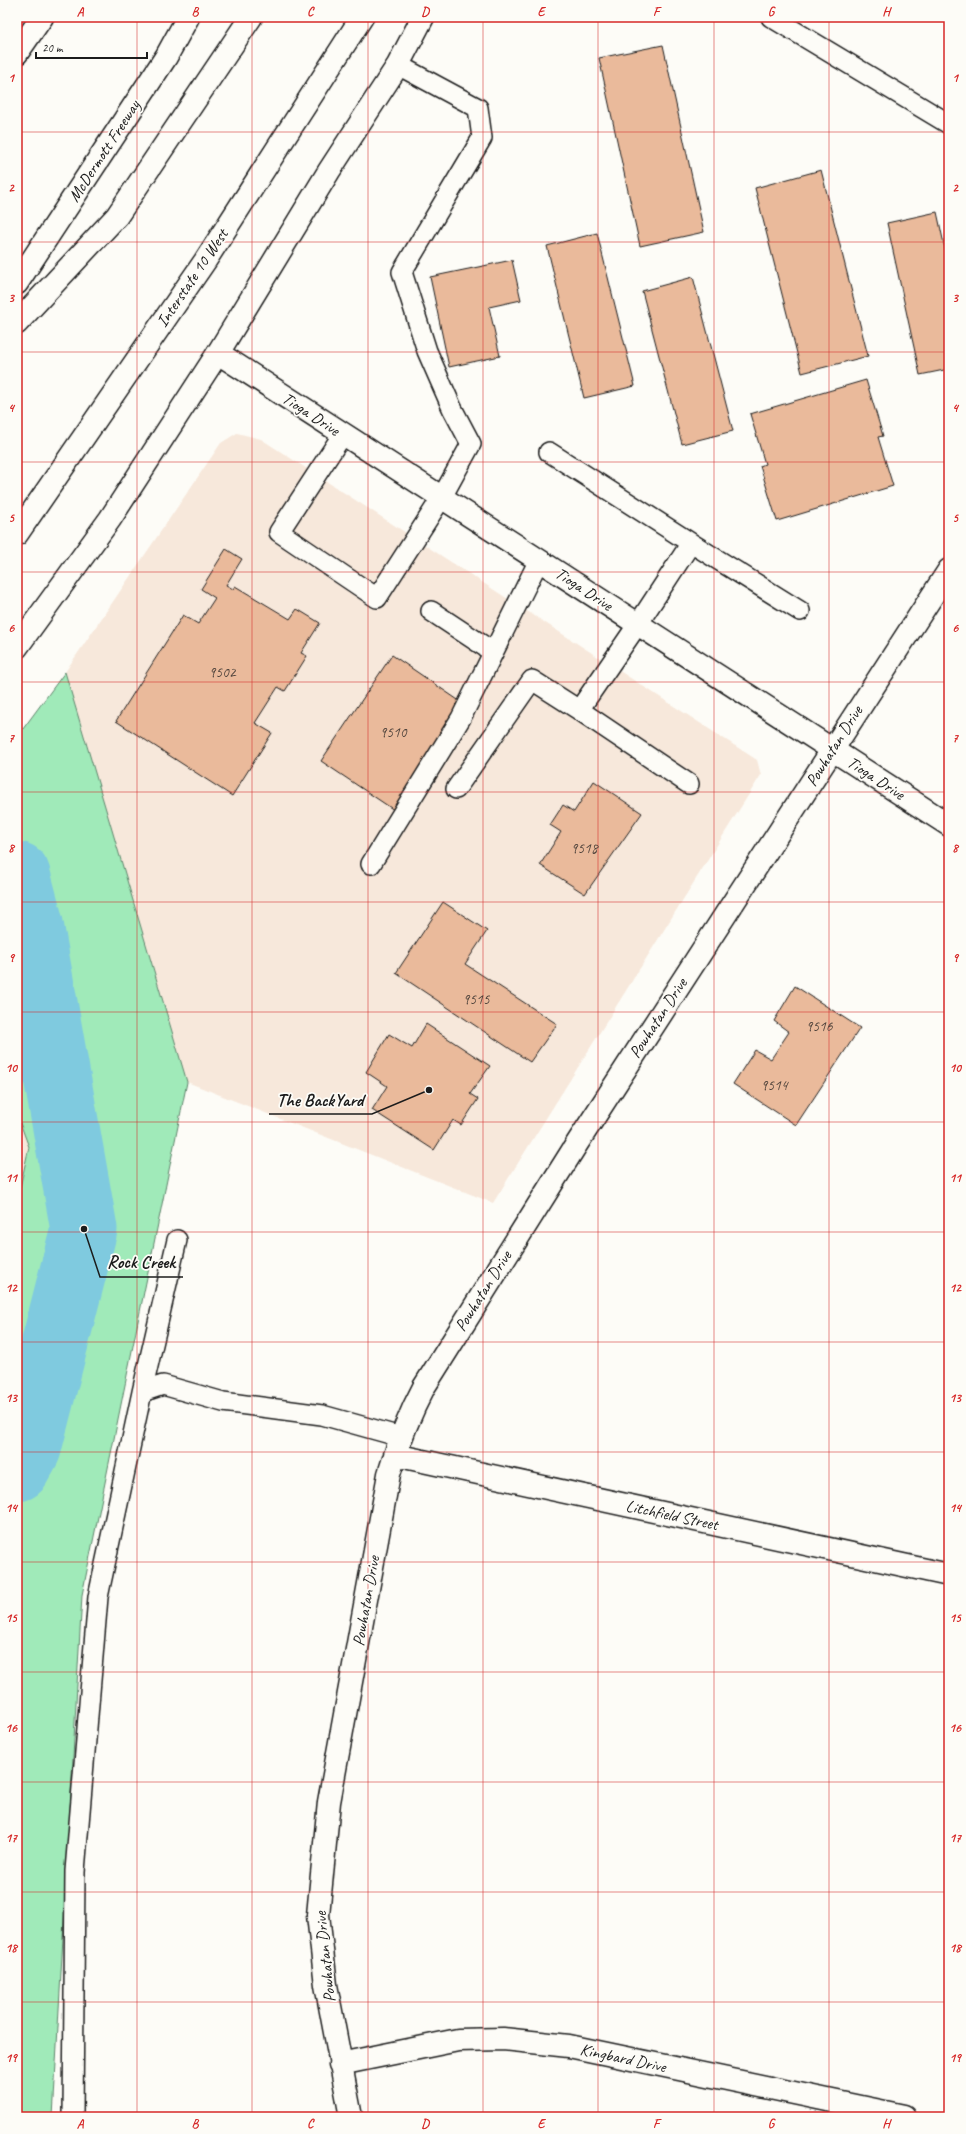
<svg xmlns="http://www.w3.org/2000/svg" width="966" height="2134" viewBox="0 0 966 2134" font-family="Caveat,sans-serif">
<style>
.built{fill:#f7e8db}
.green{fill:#a0eab9;stroke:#5e836a}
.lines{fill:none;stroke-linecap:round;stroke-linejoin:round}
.river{stroke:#7fcadf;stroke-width:67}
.building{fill:#eaba9b;stroke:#1c1c1c}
.service-casing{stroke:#1c1c1c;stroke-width:22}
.minor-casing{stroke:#1c1c1c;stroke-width:25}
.secondary-casing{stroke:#1c1c1c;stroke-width:25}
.motorway-casing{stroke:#1c1c1c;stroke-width:25}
.service{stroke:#fdfcf7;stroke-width:19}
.minor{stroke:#fdfcf7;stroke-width:22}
.secondary{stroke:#fdfcf7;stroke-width:22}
.motorway{stroke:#fdfcf7;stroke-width:22}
.grid{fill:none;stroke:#d62828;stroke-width:1;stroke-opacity:0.55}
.labels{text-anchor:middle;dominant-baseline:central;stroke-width:3.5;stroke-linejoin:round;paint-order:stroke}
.number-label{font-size:15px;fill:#50443c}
.street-label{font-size:17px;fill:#1c1c1c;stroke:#fdfcf7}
.leader{fill:none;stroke:#1c1c1c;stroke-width:1.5}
.callout-dot{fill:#1c1c1c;stroke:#fdfcf7;stroke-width:1.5}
.callout-label{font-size:18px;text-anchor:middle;font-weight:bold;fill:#1c1c1c;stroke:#fdfcf7;stroke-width:3.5;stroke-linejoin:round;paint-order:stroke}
.neatline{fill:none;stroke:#d62828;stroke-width:1.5}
.grid-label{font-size:13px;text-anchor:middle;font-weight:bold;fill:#d62828}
</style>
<rect width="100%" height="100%" fill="#fdfcf7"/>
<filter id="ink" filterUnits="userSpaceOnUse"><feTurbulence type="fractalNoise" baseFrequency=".025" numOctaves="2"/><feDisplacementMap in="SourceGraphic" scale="8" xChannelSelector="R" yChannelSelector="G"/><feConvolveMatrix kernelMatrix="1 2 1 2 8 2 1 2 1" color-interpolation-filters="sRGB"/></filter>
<g filter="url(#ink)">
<path class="built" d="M 237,433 L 261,439 L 757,760 L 761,775 L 493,1203 L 187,1082 L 65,672 L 221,443 Z
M 17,1115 L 29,1147 L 17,1201 Z"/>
<path class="green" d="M 65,672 L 187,1082 L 82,1595 L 53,2117 L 17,2117 L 17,1201 L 29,1147 L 17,1115 L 17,737 Z"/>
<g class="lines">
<path class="river" d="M 17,875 L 30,924 L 84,1229 L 28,1448 L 17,1468"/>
</g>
<path class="building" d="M 663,45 L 704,232 L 640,246 L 599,58 Z
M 821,170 L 868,356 L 802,373 L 755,188 Z
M 937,212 L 949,267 L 949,369 L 920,375 L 887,223 Z
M 597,233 L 635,386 L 584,398 L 547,246 Z
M 512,260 L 521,300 L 489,307 L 500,356 L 449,367 L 430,277 Z
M 693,277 L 733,431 L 682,444 L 642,291 Z
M 866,380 L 883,436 L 878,437 L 893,486 L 777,521 L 760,466 L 765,464 L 750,414 Z
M 226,549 L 242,559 L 226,585 L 233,589 L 235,586 L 290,619 L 297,609 L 320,623 L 301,653 L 307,656 L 285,691 L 278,687 L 255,723 L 272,733 L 232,796 L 116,721 L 183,615 L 198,624 L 215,598 L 201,589 Z
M 392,655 L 464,704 L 394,810 L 321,761 Z
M 594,781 L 642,813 L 585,894 L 540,865 L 561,832 L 550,825 L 563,805 L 574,812 Z
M 443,902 L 487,931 L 465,964 L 557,1024 L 530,1062 L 396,973 Z
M 795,986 L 860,1028 L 796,1125 L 733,1084 L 755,1050 L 771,1059 L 789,1032 L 774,1021 Z
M 426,1024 L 490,1066 L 470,1094 L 478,1099 L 461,1125 L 453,1120 L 434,1150 L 372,1110 L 387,1086 L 366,1072 L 389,1034 L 412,1048 Z"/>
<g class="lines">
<g class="service-casing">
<path id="service" d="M 771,17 L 949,124
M 343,434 L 279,532 L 377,598 L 442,497 L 471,444 L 452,408 L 427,351 L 402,272 L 482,138 L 478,108 L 398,65
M 691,543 L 800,611
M 431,611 L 493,652
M 579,710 L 689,784
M 456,789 L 532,680 L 579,710 L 638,624 L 691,543 L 549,452
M 371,864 L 461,718 L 539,560
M 142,1392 L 177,1240
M 73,2117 L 75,1871 L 98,1597 L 142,1392 L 163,1385 L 223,1402 L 322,1415 L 401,1437"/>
</g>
<g class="minor-casing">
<path id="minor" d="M 218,353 L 949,825
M 395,1455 L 949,1575
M 340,2064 L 458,2040 L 503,2039 L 569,2046 L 904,2116
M 351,2117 L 326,1985 L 318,1915 L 329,1802 L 389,1474 C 398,1444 409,1415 424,1387 L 578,1142 L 949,570"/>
</g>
<g class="secondary-casing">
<path id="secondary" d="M 17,534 L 205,261 L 362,17
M 17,647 L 110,519 L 218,353 L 329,171 L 398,65 L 423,17"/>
</g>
<g class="motorway-casing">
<path id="motorway" d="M 17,53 L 42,17
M 17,283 L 166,57 L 188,17
M 17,323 L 117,216 L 251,17"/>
</g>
<use href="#service" class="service"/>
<use href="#minor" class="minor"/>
<use href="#secondary" class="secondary"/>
<use href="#motorway" class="motorway"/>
</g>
</g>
<path class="grid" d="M 137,17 L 137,2117M 252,17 L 252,2117M 368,17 L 368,2117M 483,17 L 483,2117M 598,17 L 598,2117M 714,17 L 714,2117M 829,17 L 829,2117M 17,132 L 949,132M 17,242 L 949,242M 17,352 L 949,352M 17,462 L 949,462M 17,572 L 949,572M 17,682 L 949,682M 17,792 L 949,792M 17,902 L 949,902M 17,1012 L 949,1012M 17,1122 L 949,1122M 17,1232 L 949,1232M 17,1342 L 949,1342M 17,1452 L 949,1452M 17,1562 L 949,1562M 17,1672 L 949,1672M 17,1782 L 949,1782M 17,1892 L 949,1892M 17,2002 L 949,2002"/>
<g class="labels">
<g class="number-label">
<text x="222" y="672">9502</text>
<text x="393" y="732">9510</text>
<text x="584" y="848">9518</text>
<text x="476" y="999">9515</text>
<text x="819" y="1026">9516</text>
<text x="774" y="1085">9514</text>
</g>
<g class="street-label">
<text transform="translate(104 151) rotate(-57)">McDermott Freeway</text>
<text transform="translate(192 278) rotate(-56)">Interstate 10 West</text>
<text transform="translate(311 414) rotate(33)">Tioga Drive</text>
<text transform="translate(584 589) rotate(33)">Tioga Drive</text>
<text transform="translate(834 746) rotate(-58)">Powhatan Drive</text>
<text transform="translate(876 778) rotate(33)">Tioga Drive</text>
<text transform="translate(658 1018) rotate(-57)">Powhatan Drive</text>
<text transform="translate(483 1291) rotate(-58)">Powhatan Drive</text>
<text transform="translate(672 1515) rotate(12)">Litchfield Street</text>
<text transform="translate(366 1601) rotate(-80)">Powhatan Drive</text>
<text transform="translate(325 1957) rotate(-96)">Powhatan Drive</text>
<text transform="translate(623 2058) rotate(12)">Kingbard Drive</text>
</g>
</g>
<path class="leader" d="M429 1090L372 1114H269M84 1229L100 1277H183"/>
<g class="callout-dot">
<circle cx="429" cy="1090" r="4"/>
<circle cx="84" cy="1229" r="4"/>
</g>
<g class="callout-label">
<text x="320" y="1106">The BackYard</text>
<text x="141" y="1268">Rock Creek</text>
</g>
<rect width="966" height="2134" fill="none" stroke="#fdfcf7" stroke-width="44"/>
<path d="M36 52v6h111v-6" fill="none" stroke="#1c1c1c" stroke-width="2"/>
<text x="42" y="52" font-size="12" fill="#1c1c1c" stroke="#fdfcf7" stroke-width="3" paint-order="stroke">20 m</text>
<rect x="22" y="22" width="922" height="2090" class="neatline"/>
<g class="grid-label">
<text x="80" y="16">A</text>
<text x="195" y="16">B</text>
<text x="310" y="16">C</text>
<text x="425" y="16">D</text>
<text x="541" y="16">E</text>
<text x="656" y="16">F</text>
<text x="771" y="16">G</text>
<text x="886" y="16">H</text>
<text x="11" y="82">1</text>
<text x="955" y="82">1</text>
<text x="11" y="192">2</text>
<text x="955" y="192">2</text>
<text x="11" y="302">3</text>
<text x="955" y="302">3</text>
<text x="11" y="412">4</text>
<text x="955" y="412">4</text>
<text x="11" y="522">5</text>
<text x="955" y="522">5</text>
<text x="11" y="632">6</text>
<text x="955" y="632">6</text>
<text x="11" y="742">7</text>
<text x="955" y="742">7</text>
<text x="11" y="852">8</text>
<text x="955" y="852">8</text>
<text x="11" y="962">9</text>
<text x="955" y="962">9</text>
<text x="11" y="1072">10</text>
<text x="955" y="1072">10</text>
<text x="11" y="1182">11</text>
<text x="955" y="1182">11</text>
<text x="11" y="1292">12</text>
<text x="955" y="1292">12</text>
<text x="11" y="1402">13</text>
<text x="955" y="1402">13</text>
<text x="11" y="1512">14</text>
<text x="955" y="1512">14</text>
<text x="11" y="1622">15</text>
<text x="955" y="1622">15</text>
<text x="11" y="1732">16</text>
<text x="955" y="1732">16</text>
<text x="11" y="1842">17</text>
<text x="955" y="1842">17</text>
<text x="11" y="1952">18</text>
<text x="955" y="1952">18</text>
<text x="11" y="2062">19</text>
<text x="955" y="2062">19</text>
<text x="80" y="2128">A</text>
<text x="195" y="2128">B</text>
<text x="310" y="2128">C</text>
<text x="425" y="2128">D</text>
<text x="541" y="2128">E</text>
<text x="656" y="2128">F</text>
<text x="771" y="2128">G</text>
<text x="886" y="2128">H</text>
</g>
</svg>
